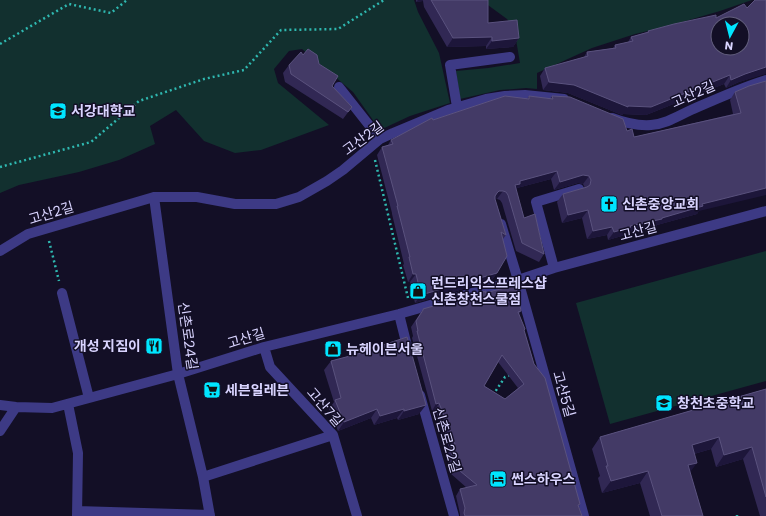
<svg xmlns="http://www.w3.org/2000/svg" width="766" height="516" viewBox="0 0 766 516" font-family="Poppins,'Noto Sans KR',sans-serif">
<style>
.green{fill:#12302f}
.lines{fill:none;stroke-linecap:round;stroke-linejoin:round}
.path{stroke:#2fb8b0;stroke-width:2.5;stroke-dasharray:2 3;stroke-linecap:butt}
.minor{stroke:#3d3a85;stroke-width:10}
.wall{fill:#312854;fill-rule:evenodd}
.shaded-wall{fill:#1d163a}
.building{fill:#433a66;stroke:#5a527e;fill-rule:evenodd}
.labels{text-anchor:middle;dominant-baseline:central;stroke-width:3;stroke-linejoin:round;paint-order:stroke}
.street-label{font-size:14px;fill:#d9d4ff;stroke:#130f26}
.poi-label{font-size:14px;font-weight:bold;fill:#d9d4ff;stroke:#130f26;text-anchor:start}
</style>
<rect width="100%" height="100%" fill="#130f26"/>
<path class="green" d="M 0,0 L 414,0 L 418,12 L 439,53 L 450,103 L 410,116 L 380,130 L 353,92 L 302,49 L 289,51 L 274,69 L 278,83 L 329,125 L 261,150 L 235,153 L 204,141 L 176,110 L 150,126 L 155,144 L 119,160 L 79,172 L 19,185 L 0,193 Z
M 481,0 L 752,0 L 720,11 L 665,27 L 635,34 L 592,48 L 537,73 L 537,89 L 526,88 L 500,90 L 460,99 L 456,71 L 488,68 L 520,63 L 514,28 L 507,19 Z
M 766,251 L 766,381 L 610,424 L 576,303 Z"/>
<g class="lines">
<path class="path" d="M 0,44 L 69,4 L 111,13 L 127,0
M 375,160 L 408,298
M 0,167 L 91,142 L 139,101 L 204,79 L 244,70 L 281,30 L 338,29 L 384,0
M 49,241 L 59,281
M 493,395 L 505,377 L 510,375
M 737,515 L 737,516"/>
<path class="minor" d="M 339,87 L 380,139
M 457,107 L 450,65 L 510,57
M 612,118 C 625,123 637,126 651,125 C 666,124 678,116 691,110 C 716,99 740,88 766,80
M 154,197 L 178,374 L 203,477 L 210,516
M 501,224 L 518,280 L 584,516
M 0,251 L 28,234 L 154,197 L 197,197 L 235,204 L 276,204 L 299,197 L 327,181 L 343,170 L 380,139 L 393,133 L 448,110 L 486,99 L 505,96 L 525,95 L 564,99
M 554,268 L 536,202 L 579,189
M 62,293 L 89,398
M 399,314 L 408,350
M 264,347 L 270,367 L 333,435 L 357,516
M 420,395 L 454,516
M 68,404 L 78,453 L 77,516
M 0,405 L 16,407 L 52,408 L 178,374 L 264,347 L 399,314 L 518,280 L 554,268 L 766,211
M 0,431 L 16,407
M 203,477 L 333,435
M 77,511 L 210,515"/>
</g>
<path class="wall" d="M 416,0 L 488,0 L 488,23 L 519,38 L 513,47 L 486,49 L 486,46 L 447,47 L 424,7 L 423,1 L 416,2 Z
M 762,0 L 764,74 L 739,82 L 726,88 L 724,84 L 646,115 L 623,114 L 622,115 L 568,93 L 543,90 L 540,76 L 545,68 L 584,57 L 587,52 L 613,48 L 615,45 L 628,42 L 631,37 L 647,32 L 648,31 L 716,18 L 747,8 Z
M 303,55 L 319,64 L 332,86 L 352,107 L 343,119 L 285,82 L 283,73 L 289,65 Z
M 766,81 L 697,214 L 657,225 L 656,227 L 626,234 L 625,235 L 608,240 L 607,235 L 587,239 L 582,218 L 562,223 L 557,202 L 563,194 L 585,188 L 583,184 L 578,183 L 554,190 L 551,179 L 517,188 L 516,190 L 524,218 L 544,254 L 539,262 L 516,251 L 502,203 L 500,200 L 497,199 L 495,199 L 506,235 L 503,239 L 497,273 L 491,281 L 415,303 L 410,282 L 408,282 L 403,265 L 404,264 L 392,214 L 392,213 L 377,155 L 382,147 L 388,145 L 391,140 L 433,120 L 527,99 L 529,96 L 550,99 L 552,96 L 627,131 L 634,137 L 733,114 L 730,100 L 735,92 Z
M 485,293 L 521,311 L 519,314 L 524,330 L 534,364 L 580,504 L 579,506 L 582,516 L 460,516 L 460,514 L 456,496 L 460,489 L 467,488 L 450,473 L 453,467 L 448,462 L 446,456 L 450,450 L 435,410 L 432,411 L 412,338 L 413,336 L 411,327 L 423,309 ZM 498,362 L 518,388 L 505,399 L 484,386 Z
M 383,345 L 419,414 L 398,420 L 397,418 L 374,425 L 371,418 L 338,431 L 329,409 L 334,402 L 324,370 L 331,361 L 382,347 Z
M 766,389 L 766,516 L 760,516 L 743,459 L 716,467 L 711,449 L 694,454 L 690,473 L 703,516 L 650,516 L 640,483 L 602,493 L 598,478 L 600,476 L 592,449 L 600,437 Z"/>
<path class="shaded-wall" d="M 418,0 L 423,0 L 423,1 L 416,2 Z
M 492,37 L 486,46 L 447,47 L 453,38 Z
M 519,38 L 513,47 L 486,49 L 492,41 Z
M 766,67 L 766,74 L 739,82 L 726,88 L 731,80 L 745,74 Z
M 730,75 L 724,84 L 646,115 L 623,114 L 622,115 L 568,93 L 543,90 L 549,82 L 574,85 L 628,106 Z
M 557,171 L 551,179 L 517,188 L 514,192 L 515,185 L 520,181 Z
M 583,175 L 589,176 L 583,184 L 578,183 L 554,190 L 560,182 Z
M 766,188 L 766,195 L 699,211 L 697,214 L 657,225 L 656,227 L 626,234 L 625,235 L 608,240 L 614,232 L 630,226 L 662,218 L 702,204 Z
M 499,191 L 503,191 L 497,199 L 494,199 L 497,193 Z
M 588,210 L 582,218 L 562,223 L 568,215 Z
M 612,227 L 607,235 L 587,239 L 593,231 Z
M 497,273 L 491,281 L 415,303 L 421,295 Z
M 413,274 L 416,274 L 410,282 L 408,282 Z
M 439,403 L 435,410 L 432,411 L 436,404 Z
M 426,405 L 419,414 L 398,420 L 404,411 Z
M 377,409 L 371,418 L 338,431 L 344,422 Z
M 404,409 L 397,418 L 374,425 L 380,416 Z
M 719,437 L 711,449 L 683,457 L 692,445 Z
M 752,447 L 743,459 L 716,467 L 724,455 Z
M 697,463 L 688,475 L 688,465 Z
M 648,471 L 640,483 L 602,493 L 611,481 Z"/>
<path class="building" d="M 431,0 L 488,0 L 488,23 L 517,20 L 519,38 L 492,41 L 492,37 L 453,38 Z
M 755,0 L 766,0 L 766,67 L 745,74 L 731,80 L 730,75 L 651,107 L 628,106 L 628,107 L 574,85 L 549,82 L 545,68 L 588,56 L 587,52 L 616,48 L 615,45 L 633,41 L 631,37 L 649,32 L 648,31 L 674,24 L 716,15 L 716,18 L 744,4 L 747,8 ZM 718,24 L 742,24 L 742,48 L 718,48 Z
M 308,49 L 317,55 L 319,64 L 338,76 L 332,86 L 352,107 L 348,112 L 291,74 L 289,65 L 301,52 L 303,55 Z
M 766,81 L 766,188 L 702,204 L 703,206 L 662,218 L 662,219 L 630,226 L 631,227 L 614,232 L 612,227 L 593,231 L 588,210 L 568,215 L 563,194 L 587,187 L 590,185 L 591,180 L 589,176 L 583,175 L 560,182 L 557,171 L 520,181 L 520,184 L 515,185 L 524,218 L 535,214 L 544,254 L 522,243 L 508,195 L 506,192 L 503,191 L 499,191 L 497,193 L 495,196 L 495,199 L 506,235 L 501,232 L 507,256 L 497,273 L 421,295 L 416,274 L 413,274 L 409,257 L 410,257 L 397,206 L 398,206 L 382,147 L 393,144 L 391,140 L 432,118 L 433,120 L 505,96 L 529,99 L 529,96 L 553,99 L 552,96 L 570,97 L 623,119 L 627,131 L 632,129 L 634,137 L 741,113 L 735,92 L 749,86 Z
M 516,285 L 521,311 L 518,312 L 525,329 L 524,330 L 534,364 L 545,378 L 580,504 L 578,505 L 582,516 L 465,516 L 464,513 L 465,508 L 460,489 L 477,485 L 454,466 L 458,461 L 452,456 L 450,449 L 455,444 L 439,403 L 436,404 L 417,331 L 418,331 L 416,321 L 423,310 L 423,309 L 486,291 L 485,293 ZM 502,355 L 524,384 L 505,399 L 484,386 Z
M 407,337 L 426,405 L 404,411 L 404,409 L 380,416 L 377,409 L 344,422 L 335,400 L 341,398 L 331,361 L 384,347 L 383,345 Z
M 766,389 L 766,497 L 752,447 L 724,455 L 719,437 L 692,445 L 697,463 L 688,465 L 703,516 L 662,516 L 648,471 L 611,481 L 606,466 L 608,466 L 600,437 Z"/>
<defs>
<g id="university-square" transform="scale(0.9)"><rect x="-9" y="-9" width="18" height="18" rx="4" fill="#00e5ff" stroke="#130f26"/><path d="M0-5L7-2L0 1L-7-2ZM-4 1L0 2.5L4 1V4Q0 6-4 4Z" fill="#111"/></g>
<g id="church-square" transform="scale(0.9)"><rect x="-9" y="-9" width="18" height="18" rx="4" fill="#00e5ff" stroke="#130f26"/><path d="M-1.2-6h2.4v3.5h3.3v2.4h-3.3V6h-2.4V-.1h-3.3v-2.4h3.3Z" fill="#111"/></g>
<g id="shop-square" transform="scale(0.9)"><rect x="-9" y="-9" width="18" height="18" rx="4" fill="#00e5ff" stroke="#130f26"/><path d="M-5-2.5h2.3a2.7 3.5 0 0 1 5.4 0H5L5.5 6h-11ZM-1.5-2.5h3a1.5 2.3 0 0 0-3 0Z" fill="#111"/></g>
<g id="restaurant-square" transform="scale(0.9)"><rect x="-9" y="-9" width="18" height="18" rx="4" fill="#00e5ff" stroke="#130f26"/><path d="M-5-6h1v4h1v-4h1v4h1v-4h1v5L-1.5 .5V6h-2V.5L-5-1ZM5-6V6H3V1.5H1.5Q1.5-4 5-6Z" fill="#111"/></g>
<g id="supermarket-square" transform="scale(0.9)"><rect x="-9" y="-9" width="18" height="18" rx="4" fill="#00e5ff" stroke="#130f26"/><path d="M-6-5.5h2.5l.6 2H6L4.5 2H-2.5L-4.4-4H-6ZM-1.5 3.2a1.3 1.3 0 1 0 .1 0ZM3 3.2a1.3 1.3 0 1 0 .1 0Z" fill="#111"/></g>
<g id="school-square" transform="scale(0.9)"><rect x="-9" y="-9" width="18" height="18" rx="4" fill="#00e5ff" stroke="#130f26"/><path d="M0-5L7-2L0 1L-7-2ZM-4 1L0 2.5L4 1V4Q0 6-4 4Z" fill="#111"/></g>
<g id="hotel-square" transform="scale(0.9)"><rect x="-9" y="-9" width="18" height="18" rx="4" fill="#00e5ff" stroke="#130f26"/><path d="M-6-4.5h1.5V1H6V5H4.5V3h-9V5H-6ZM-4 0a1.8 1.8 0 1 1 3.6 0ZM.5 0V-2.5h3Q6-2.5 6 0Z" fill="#111"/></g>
</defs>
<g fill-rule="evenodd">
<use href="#university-square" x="58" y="111"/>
<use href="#church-square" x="609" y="204"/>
<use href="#shop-square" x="418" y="291"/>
<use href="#restaurant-square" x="154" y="346"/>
<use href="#shop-square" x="333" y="349"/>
<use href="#supermarket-square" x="212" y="390"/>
<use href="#school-square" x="664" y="403"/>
<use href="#hotel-square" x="498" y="479"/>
</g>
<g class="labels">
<g class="street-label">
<text transform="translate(693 94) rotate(-24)">고산2길</text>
<text transform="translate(363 138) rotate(-36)">고산2길</text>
<text transform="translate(51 213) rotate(-17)">고산2길</text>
<text transform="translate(638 231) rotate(-15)">고산길</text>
<text transform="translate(188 336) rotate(82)">신촌로24길</text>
<text transform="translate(246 338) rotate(-17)">고산길</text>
<text transform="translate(564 394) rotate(74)">고산5길</text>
<text transform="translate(325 407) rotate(49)">고산7길</text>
<text transform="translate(447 440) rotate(74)">신촌로22길</text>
</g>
<g class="poi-label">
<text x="71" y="111">서강대학교</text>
<text x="622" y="204">신촌중앙교회</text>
<text x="431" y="283">런드리익스프레스샵<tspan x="431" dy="16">신촌창천스쿨점</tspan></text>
<text x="141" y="346" text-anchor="end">개성 지짐이</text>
<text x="346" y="349">뉴헤이븐서울</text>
<text x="225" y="390">세븐일레븐</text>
<text x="677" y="403">창천초중학교</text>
<text x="511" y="479">썬스하우스</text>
</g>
</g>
<g transform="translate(730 36) rotate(187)"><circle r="19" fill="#130f26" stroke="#625e7d"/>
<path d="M0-3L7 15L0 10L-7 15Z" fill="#00e5ff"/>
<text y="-6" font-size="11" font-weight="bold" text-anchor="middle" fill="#d9d4ff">N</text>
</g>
</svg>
